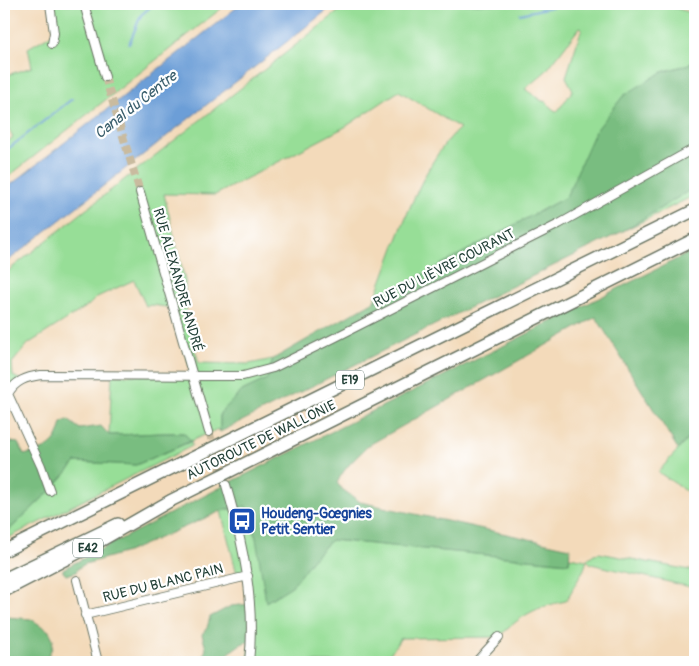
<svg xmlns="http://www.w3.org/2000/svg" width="699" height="666" viewBox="0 0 699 666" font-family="Pangolin,sans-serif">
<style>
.green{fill:#97de97;stroke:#5b8e66;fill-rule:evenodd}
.forest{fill:#79bd80;stroke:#4c7d5a}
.water{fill:#6c9ed7;stroke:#466e86}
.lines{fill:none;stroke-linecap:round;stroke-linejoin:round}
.stream{stroke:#6c9ed7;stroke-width:2}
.minor-tunnel{stroke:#c9bb9f;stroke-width:8;stroke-dasharray:8 4;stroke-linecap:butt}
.minor-casing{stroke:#697463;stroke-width:10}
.highway-casing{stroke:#697463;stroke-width:14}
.minor{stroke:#fff;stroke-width:8}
.highway{stroke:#fff;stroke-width:11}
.labels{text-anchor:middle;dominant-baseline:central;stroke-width:4.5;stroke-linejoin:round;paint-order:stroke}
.shield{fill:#fff;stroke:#627771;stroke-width:1}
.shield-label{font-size:12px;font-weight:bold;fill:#1f3d34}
.street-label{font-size:14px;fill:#1f3d34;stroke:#fff}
.transit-label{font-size:14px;font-weight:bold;fill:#164399;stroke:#fff;text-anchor:start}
.water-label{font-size:15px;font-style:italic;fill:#3a5f6d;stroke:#fff}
</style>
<rect width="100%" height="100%" fill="#fff"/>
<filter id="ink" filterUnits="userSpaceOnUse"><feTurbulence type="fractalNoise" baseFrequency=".02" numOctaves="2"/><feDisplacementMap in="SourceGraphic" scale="10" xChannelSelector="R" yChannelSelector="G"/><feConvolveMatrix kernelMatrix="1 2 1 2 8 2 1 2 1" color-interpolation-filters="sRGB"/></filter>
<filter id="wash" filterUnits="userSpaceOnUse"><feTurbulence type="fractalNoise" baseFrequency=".0096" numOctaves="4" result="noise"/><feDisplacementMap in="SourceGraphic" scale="20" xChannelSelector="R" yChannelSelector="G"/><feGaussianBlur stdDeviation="1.12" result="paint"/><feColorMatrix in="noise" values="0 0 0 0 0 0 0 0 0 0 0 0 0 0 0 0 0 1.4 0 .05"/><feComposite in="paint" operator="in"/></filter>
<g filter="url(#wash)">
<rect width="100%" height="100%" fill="#f3daba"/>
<path class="green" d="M 50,4 L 227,4 L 4,180 L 4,143 L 13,138 L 4,119 L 4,76 L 32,67 L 28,48 L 54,33 Z
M 348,4 L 662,4 L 695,14 L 695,59 L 687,65 L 662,72 L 577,175 L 566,197 L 374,301 C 394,251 420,162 460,128 L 399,91 L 345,127 L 215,195 L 164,194 L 185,281 L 185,303 L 192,340 L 199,363 L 249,364 L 273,359 L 267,379 L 242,391 L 220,413 L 220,432 L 218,429 L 191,441 L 192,446 L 4,540 L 4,535 L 50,491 L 76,462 L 136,465 L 190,442 L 184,433 C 159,432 134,435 109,435 L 112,375 L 192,375 L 173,308 L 152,305 L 146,306 L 134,280 L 97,297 L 89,305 L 28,344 L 12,363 L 13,376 L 21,380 L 11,387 L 9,384 L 4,389 L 4,274 ZM 580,27 L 582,28 L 566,77 L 573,90 L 557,112 L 550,107 L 547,102 L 542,101 L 525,89 L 546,71 Z
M 695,187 L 695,195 L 623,231 Z
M 695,431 L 695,497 L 658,472 Z
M 246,506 L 256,538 L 311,561 L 331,540 L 569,563 L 570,557 L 586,560 L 594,554 L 599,553 L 695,571 L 695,588 L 591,564 L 587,560 L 584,569 L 566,601 C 536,607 521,615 499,637 L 401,638 L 384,662 L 249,662 L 248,576 L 238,578 L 221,511 Z"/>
<path class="forest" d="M 695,59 L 695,187 L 623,231 L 220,432 L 220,413 L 242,391 L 267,379 L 273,359 L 383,296 L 566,197 L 595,132 L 623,96 L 662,72 L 687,65 Z
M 695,250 L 695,431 L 678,449 L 596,317 L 369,445 C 357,457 344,467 337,483 L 342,489 L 360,502 L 570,548 L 569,563 L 331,540 L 311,561 L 292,586 L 266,602 L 256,538 L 246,506 L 226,509 L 127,552 L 85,564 L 78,568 L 76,572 L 66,575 L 63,572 L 63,569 L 233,481 Z
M 68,420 L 80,429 L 101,426 L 109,435 C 134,435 159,432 184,433 L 191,441 L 136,465 L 76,462 L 50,491 L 4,535 L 4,441 L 18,443 L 24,455 C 47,449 57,447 62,422 Z
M 250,604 L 251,640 C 239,644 229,651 222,662 L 201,662 L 206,649 L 202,634 L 207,628 L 210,617 L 231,606 Z
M 4,613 L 7,617 L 31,619 L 49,631 L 53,639 L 52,648 L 45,662 L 4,662 Z"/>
<path class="water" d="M 241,4 L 335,4 L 4,264 L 4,190 Z"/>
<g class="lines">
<path class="stream" d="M 520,14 L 564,4
M 129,44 L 141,15 L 154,4
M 4,152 L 72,99"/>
</g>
</g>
<g filter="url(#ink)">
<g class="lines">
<path class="minor-tunnel" d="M 105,77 L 140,192
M 209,432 L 224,478"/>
<g class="minor-casing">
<path id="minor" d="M 50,4 L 54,33 L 52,44
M 84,4 L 105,77
M 140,192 L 209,432
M 226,485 C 243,543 256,602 249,662
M 50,491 L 41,466 L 8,394 C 15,381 26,377 41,375 L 243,376 L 273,368 L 334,338 L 559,224 L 695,148
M 77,580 L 98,662
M 85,615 L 248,576
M 476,662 L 499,637"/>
</g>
<g class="highway-casing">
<path id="highway" d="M 4,551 L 695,210
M 4,579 L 118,524
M 4,591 L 95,544 L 170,501 L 695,239"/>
</g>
<use href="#minor" class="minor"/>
<use href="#highway" class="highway"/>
</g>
</g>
<defs>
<g id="bus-square" transform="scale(1.4375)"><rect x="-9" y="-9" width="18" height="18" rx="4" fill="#1a4fb4" stroke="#fff"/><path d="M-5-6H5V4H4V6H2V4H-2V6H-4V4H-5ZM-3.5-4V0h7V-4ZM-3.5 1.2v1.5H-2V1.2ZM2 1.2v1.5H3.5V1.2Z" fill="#fff"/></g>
</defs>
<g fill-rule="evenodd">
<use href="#bus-square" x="242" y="521"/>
</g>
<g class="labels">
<g class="shield">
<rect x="336" y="370.5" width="28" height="19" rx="4"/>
<rect x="73" y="538.5" width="30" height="19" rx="4"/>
</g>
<g class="shield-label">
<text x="350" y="380">E19</text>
<text x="88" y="548">E42</text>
</g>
<g class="street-label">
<text transform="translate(444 268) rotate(-27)">RUE DU LIÈVRE COURANT</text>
<text transform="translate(178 280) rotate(74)">RUE ALEXANDRE ANDRÉ</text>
<text transform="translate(261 440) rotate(-26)">AUTOROUTE DE WALLONIE</text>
<text transform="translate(163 583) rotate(-14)">RUE DU BLANC PAIN</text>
</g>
<g class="transit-label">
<text x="261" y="513">Houdeng-Gœgnies<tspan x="261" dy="16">Petit Sentier</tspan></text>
</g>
<g class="water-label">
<text transform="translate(136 105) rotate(-38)">Canal du Centre</text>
</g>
</g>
<rect width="699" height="666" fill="none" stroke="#fff" stroke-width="20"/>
</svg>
